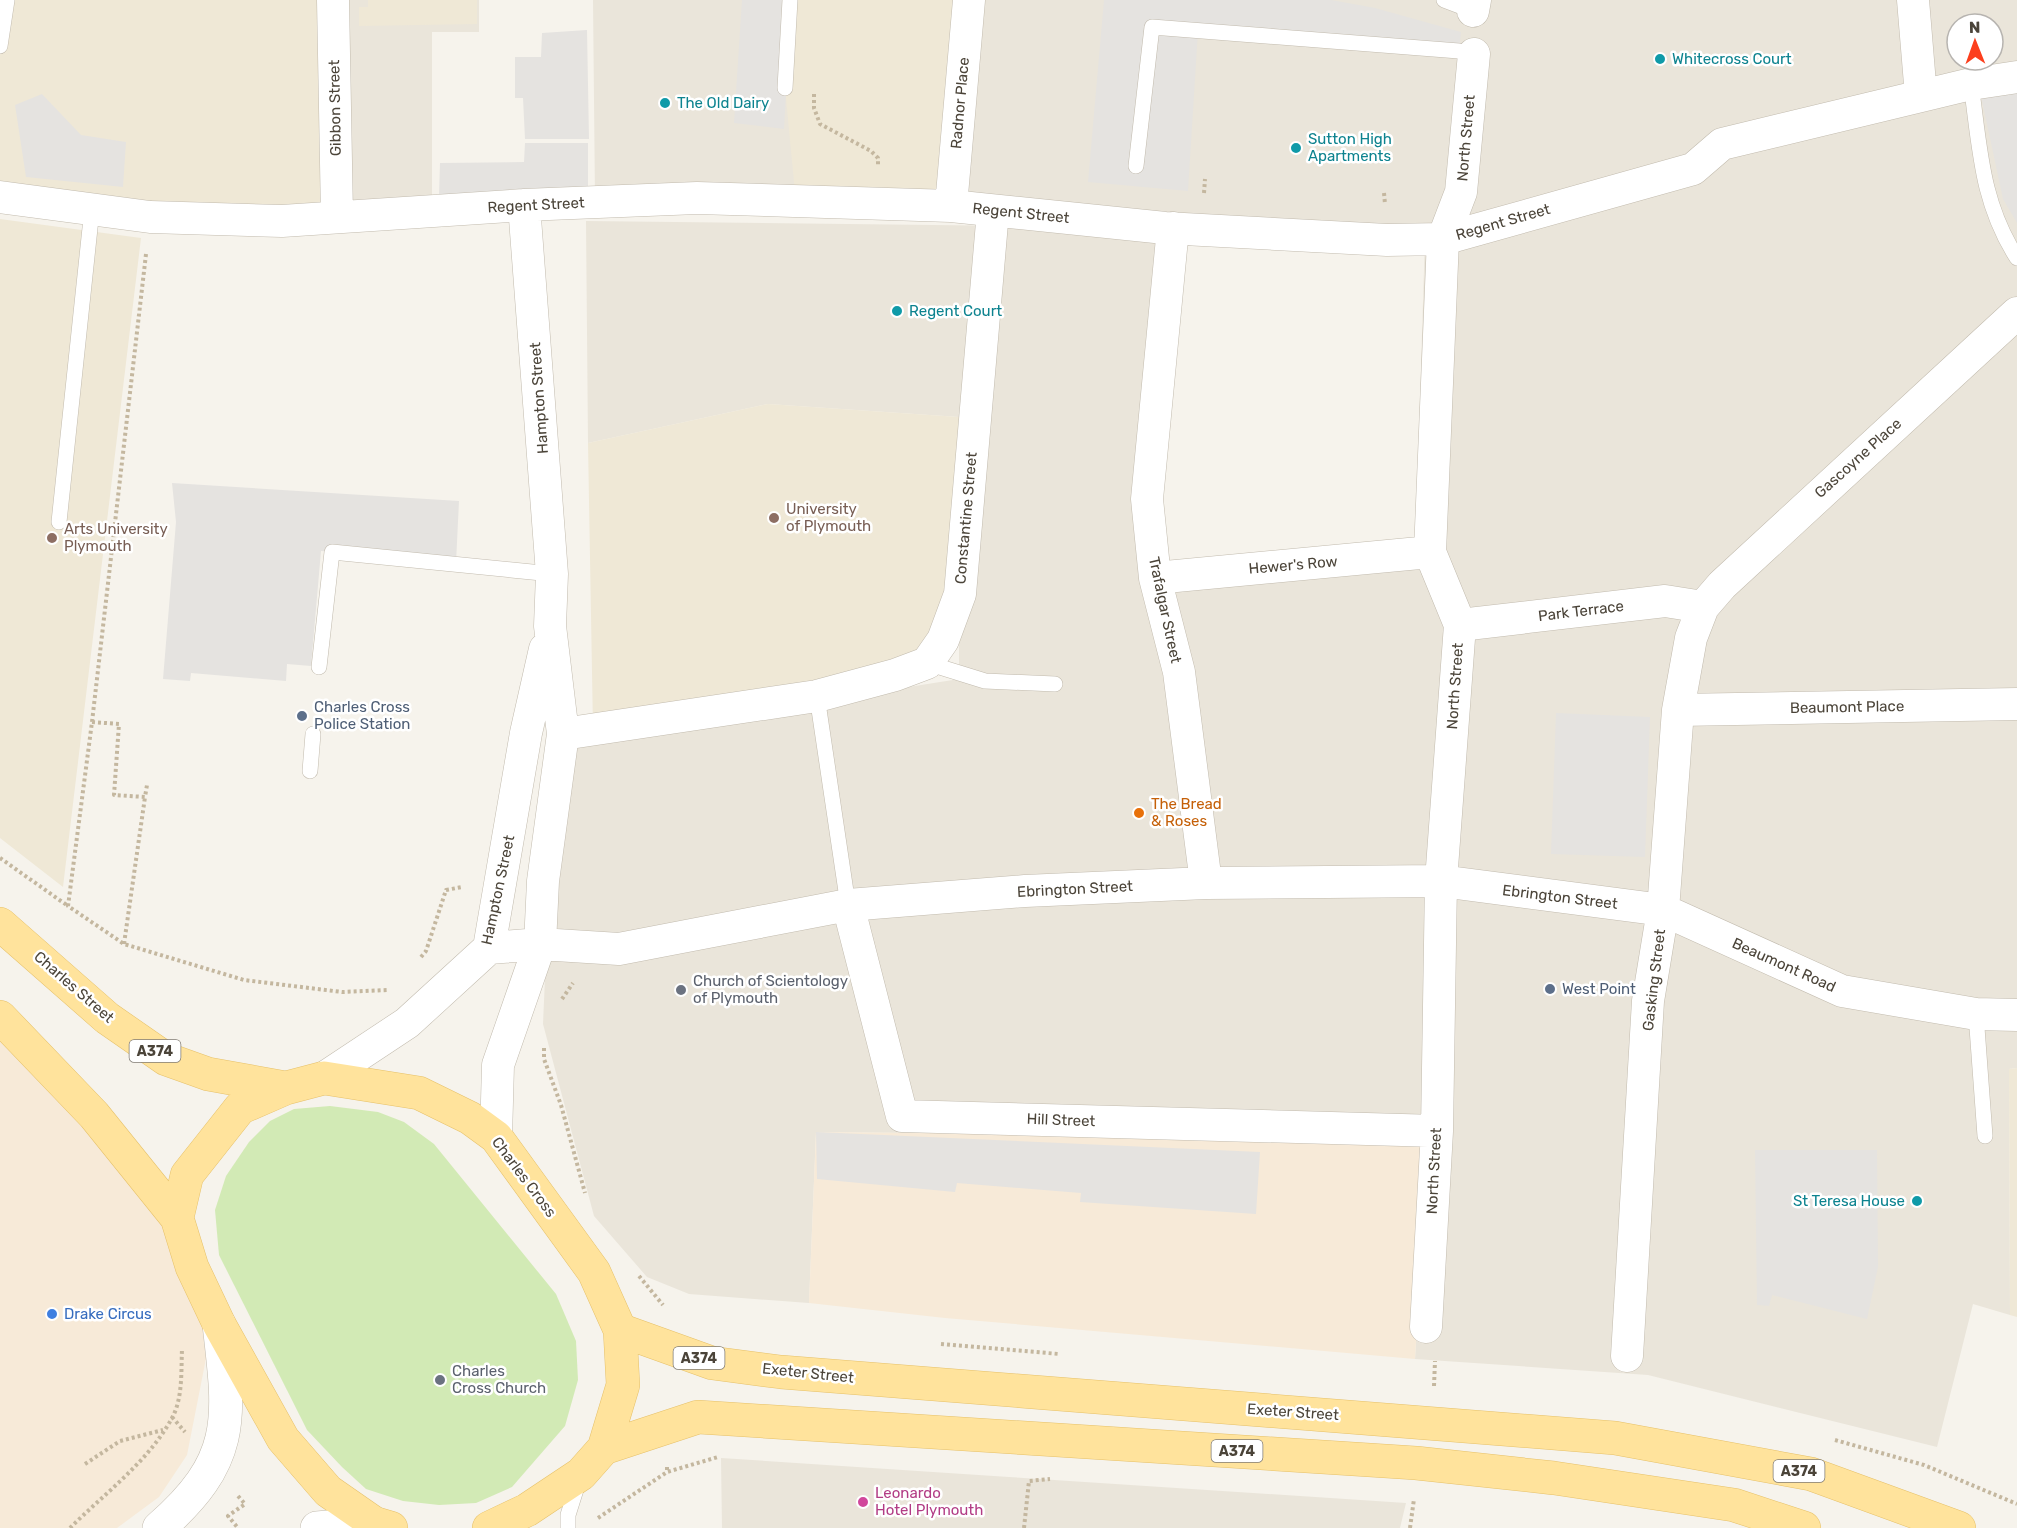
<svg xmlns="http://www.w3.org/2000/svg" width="2017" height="1528" viewBox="0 0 2017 1528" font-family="Rubik,sans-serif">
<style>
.residential{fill:#eae5da;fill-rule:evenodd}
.commercial{fill:#f7ead8}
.education{fill:#efe8d6}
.green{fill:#d2eab5}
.parking{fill:#e5e3e0}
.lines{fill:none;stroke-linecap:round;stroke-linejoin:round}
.service-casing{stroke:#c2bbae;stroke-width:16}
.minor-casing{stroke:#c2bbae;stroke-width:33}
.tertiary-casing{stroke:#c2bbae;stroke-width:34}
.primary-casing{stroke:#e6c16a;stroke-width:34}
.path{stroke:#c4b79f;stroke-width:4;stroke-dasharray:3 3;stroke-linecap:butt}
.service{stroke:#fff;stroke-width:15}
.minor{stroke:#fff;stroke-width:32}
.tertiary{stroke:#fff;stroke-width:33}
.primary{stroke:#ffe39c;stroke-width:33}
.culture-dot{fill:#0f9aa8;stroke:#fff;stroke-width:2}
.education-dot{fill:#8d6e63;stroke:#fff;stroke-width:2}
.service-dot{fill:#5c6f8a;stroke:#fff;stroke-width:2}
.food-dot{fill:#e8710a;stroke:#fff;stroke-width:2}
.worship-dot{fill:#6b7280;stroke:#fff;stroke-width:2}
.shop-dot{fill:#3f7fe0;stroke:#fff;stroke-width:2}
.hotel-dot{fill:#d1479c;stroke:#fff;stroke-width:2}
.labels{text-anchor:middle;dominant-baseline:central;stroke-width:5;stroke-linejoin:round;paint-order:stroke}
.shield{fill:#fff;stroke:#817c74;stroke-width:1.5}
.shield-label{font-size:14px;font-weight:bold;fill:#4b4439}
.culture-label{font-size:15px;fill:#0d838f;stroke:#fff;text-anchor:start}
.street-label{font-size:15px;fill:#4b4439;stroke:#fff}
.education-label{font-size:15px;fill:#785e54;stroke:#fff;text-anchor:start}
.service-label{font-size:15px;fill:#4e5e75;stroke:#fff;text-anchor:start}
.food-label{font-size:15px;fill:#c56008;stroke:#fff;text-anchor:start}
.worship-label{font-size:15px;fill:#5b616d;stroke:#fff;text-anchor:start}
.shop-label{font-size:15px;fill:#366cbe;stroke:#fff;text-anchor:start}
.hotel-label{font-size:15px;fill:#b23c85;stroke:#fff;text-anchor:start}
</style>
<rect width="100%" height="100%" fill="#f6f3ec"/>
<path class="residential" d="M 1,0 L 479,0 L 479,32 L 432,32 L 432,206 L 153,204 Z
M 593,0 L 2017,0 L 2017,1068 L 2009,1069 L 2010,1315 L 1973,1304 L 1937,1447 L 1648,1375 L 1415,1359 L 1428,1138 L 816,1132 L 809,1303 L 689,1294 L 647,1277 L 594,1216 L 543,1024 L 548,910 L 569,741 L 959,679 L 959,417 L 768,404 L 588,443 L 586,221 L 1018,226 L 1165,242 L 1148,582 L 1415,561 L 1425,237 L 595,200 ZM 1957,24 L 1993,24 L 1993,60 L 1957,60 Z
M 721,1458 L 1009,1477 L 1406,1503 L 1400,1528 L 722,1528 Z"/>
<path class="commercial" d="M 0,1026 L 171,1221 L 212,1328 L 187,1455 L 159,1497 L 117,1528 L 0,1528 Z
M 816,1132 L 1428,1138 L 1415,1359 L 945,1318 L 809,1303 Z"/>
<path class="education" d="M 7,0 L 333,0 L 337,216 L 0,197 L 0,46 Z
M 368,0 L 477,0 L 477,24 L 359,26 L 359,7 L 368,7 Z
M 790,0 L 971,0 L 954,204 L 796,203 L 785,88 Z
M 0,219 L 141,238 L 63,887 L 0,838 Z
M 768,404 L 959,417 L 960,594 L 927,663 L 593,729 L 588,443 Z
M 2017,1068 L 2017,1317 L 2010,1315 L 2009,1069 Z"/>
<path class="green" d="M 330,1106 L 378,1112 L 404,1122 L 434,1144 L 556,1294 L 576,1341 L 578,1380 L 565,1426 L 512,1487 L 476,1503 L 439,1505 L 403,1501 L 366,1489 L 342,1467 L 307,1430 L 219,1255 L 215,1210 L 226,1176 L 249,1142 L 270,1121 L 294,1109 Z"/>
<path class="parking" d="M 742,0 L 791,0 L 784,129 L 734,123 Z
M 1104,0 L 1331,0 L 1375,8 L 1461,32 L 1459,51 L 1198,31 L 1188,191 L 1088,182 Z
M 587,30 L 589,139 L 525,139 L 523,98 L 515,98 L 515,57 L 541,57 L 542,33 Z
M 2017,91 L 2017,223 L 2003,199 L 1981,96 Z
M 42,94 L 81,135 L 126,142 L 123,187 L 26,177 L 15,105 Z
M 525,143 L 588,143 L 588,188 L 439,196 L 440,163 L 524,162 Z
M 172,483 L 459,501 L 456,563 L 321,551 L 311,666 L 287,664 L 286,681 L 191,673 L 190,681 L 163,679 L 176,522 Z
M 1556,713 L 1650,717 L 1645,857 L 1551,854 Z
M 816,1132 L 1260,1152 L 1256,1214 L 1080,1202 L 1081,1193 L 957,1183 L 955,1192 L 817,1179 Z
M 1755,1150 L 1877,1150 L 1878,1267 L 1867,1319 L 1772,1295 L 1769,1306 L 1757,1305 Z"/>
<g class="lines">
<g class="service-casing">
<path id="service" d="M 1444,0 L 1473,11
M 0,46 L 7,0
M 1971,84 C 1980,148 1981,202 2017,258
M 785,88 L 790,0
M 1136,166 L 1152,27 L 1459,51 L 1474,54
M 59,522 L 92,209
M 927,663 L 985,681 L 1055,684
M 319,667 L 332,552 L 552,574
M 817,696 L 848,905
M 310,771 L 313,734
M 1976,1014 L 1985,1136
M 568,1528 L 568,1515 L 579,1480"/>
</g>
<g class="minor-casing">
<path id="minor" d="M 333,0 L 337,216
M 1913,0 L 1921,96
M 1473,11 L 1475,0
M 0,197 L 150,217 L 282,221 L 524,205 L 697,198 L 951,206 L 1165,228 L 1387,240 L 1443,239 L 1693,169 L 1722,144 L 1971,84 L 2017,77
M 951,206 L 969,0
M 1173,228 L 1147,499 L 1155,578 L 1179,672 L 1206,883
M 1155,578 L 1430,552
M 1460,625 L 1665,601 L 1703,607
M 1678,710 L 2017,704
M 563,734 L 817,696 L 895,675 L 927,663 L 943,640 L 960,594 L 993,211
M 848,905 L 902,1116 L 1437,1131
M 489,948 L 540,944 L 619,949 L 848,905 L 1025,891 L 1206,883 L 1441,881 L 1663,910 L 1842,991 L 1976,1014 L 2017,1015
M 324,1078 L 407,1023 L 489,948 L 526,733 L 545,649
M 496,1137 L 498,1065 L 540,944 L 543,881 L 563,734 L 550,626 L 552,574 L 524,205
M 1426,1327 L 1437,1131 L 1441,881 L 1460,625 L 1430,552 L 1443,239 L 1461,192 L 1474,54
M 1627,1356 L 1648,1001 L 1663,910 L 1678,710 L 1691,638 L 1703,607 L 1722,585 L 2017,313"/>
</g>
<g class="tertiary-casing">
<path id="tertiary" d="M 159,1528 C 237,1460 230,1419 219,1324
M 317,1528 L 374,1523"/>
</g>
<g class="primary-casing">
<path id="primary" d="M 0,924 L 107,1018 L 166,1059 L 208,1074 L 286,1088
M 0,1017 L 94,1115 L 177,1218
M 620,1330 L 712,1363 L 781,1372 L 1615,1438 L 1811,1474 L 1959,1528
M 604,1448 L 698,1417 L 1416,1463 L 1554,1478 L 1734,1505 L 1804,1528
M 391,1528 L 374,1523 L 328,1491 L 283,1439 L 219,1324 L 192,1267 L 177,1218 L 187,1175 L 240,1108 L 286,1088 L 324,1078 L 419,1093 L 470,1118 L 496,1137 L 594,1272 L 620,1330 L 623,1385 L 604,1448 L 581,1474 L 527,1510 L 489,1528"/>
</g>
<path class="path" d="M 814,94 L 814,108 L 820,124 L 871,151 L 878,158 L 878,167
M 1204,193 L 1205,179
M 1384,193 L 1385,204
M 146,254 L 92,722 L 68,906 L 124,944 L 244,980 L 342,992 L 387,990
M 92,722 L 119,724 L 114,795 L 145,797 L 147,785
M 0,858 L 68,906
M 124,944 L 145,797
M 421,957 L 426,951 L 446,890 L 462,887
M 562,999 L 573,983
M 544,1048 L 544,1059 L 561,1105 L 585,1193
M 639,1276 L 663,1305
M 941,1344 L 1059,1354
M 1434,1386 L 1435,1361
M 172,1417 L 185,1432
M 1835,1440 L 1924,1465 L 2017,1504
M 85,1464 L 120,1441 L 163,1430
M 667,1467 L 667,1472 L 718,1457
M 238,1496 L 245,1504 L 228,1516 L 238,1528
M 598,1518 L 667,1472
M 70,1528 C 104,1494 149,1461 172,1418 C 183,1398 181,1371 182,1349
M 1024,1528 L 1029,1481 L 1050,1479
M 1410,1528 L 1414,1499"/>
<use href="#service" class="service"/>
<use href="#minor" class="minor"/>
<use href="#tertiary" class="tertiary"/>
<use href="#primary" class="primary"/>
</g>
<g class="culture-dot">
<circle cx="1660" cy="59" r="6"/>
<circle cx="665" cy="103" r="6"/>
<circle cx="1296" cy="148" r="6"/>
<circle cx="897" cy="311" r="6"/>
<circle cx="1917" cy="1201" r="6"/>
</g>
<g class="education-dot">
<circle cx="774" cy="518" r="6"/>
<circle cx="52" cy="538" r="6"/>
</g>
<g class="service-dot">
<circle cx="302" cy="716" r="6"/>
<circle cx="1550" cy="989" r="6"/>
</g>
<circle class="food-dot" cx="1139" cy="813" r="6"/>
<g class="worship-dot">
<circle cx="681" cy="990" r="6"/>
<circle cx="440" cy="1380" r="6"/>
</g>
<circle class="shop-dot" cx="52" cy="1314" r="6"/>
<circle class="hotel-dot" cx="863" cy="1502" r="6"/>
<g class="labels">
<g class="shield">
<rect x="129.5" y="1040" width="51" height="22" rx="4.5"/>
<rect x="673.5" y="1347" width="51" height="22" rx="4.5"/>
<rect x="1211.5" y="1440" width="51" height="22" rx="4.5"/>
<rect x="1773.5" y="1460" width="51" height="22" rx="4.5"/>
</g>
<g class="shield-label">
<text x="155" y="1051">A374</text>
<text x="699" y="1358">A374</text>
<text x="1237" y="1451">A374</text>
<text x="1799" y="1471">A374</text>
</g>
<g class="culture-label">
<text x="1672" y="59">Whitecross Court</text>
<text x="677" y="103">The Old Dairy</text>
<text x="1308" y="139">Sutton High<tspan x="1308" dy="17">Apartments</tspan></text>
<text x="909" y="311">Regent Court</text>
<text x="1905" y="1201" text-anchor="end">St Teresa House</text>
</g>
<g class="street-label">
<text transform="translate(960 103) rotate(-85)">Radnor Place</text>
<text transform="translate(335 108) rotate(-91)">Gibbon Street</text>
<text transform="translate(1466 138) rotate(-85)">North Street</text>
<text transform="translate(536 205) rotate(-3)">Regent Street</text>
<text transform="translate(1021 213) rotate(6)">Regent Street</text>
<text transform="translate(1503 222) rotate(-16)">Regent Street</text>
<text transform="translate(539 398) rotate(-94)">Hampton Street</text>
<text transform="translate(1858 458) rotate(-42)">Gascoyne Place</text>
<text transform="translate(966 518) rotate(-85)">Constantine Street</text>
<text transform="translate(1293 565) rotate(-5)">Hewer's Row</text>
<text transform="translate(1165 610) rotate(78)">Trafalgar Street</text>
<text transform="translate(1581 611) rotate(-7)">Park Terrace</text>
<text transform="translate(1455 686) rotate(-86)">North Street</text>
<text transform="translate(1847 707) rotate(-1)">Beaumont Place</text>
<text transform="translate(1075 889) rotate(-3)">Ebrington Street</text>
<text transform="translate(498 890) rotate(-78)">Hampton Street</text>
<text transform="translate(1560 897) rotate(7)">Ebrington Street</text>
<text transform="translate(1784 965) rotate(24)">Beaumont Road</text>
<text transform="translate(1654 980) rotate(-83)">Gasking Street</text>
<text transform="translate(74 987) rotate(41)">Charles Street</text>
<text transform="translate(1061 1120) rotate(2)">Hill Street</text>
<text transform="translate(1434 1171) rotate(-87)">North Street</text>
<text transform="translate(524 1177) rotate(53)">Charles Cross</text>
<text transform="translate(808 1373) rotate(6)">Exeter Street</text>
<text transform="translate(1293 1412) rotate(4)">Exeter Street</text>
</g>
<g class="education-label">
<text x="786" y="509">University<tspan x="786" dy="17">of Plymouth</tspan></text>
<text x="64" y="529">Arts University<tspan x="64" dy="17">Plymouth</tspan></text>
</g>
<g class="service-label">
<text x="314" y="707">Charles Cross<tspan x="314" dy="17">Police Station</tspan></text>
<text x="1562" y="989">West Point</text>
</g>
<g class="food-label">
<text x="1151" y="804">The Bread<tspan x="1151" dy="17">&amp; Roses</tspan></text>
</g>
<g class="worship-label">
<text x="693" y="981">Church of Scientology<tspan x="693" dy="17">of Plymouth</tspan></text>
<text x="452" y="1371">Charles<tspan x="452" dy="17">Cross Church</tspan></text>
</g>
<g class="shop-label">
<text x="64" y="1314">Drake Circus</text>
</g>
<g class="hotel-label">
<text x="875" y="1493">Leonardo<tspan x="875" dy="17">Hotel Plymouth</tspan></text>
</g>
</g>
<g transform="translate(1975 42) rotate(359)"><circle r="28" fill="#ffffff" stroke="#b7b4b0" stroke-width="1.5"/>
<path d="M0-4.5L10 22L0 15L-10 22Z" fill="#fc3f1d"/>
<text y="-9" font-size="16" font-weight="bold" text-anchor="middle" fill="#4b4439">N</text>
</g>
</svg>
